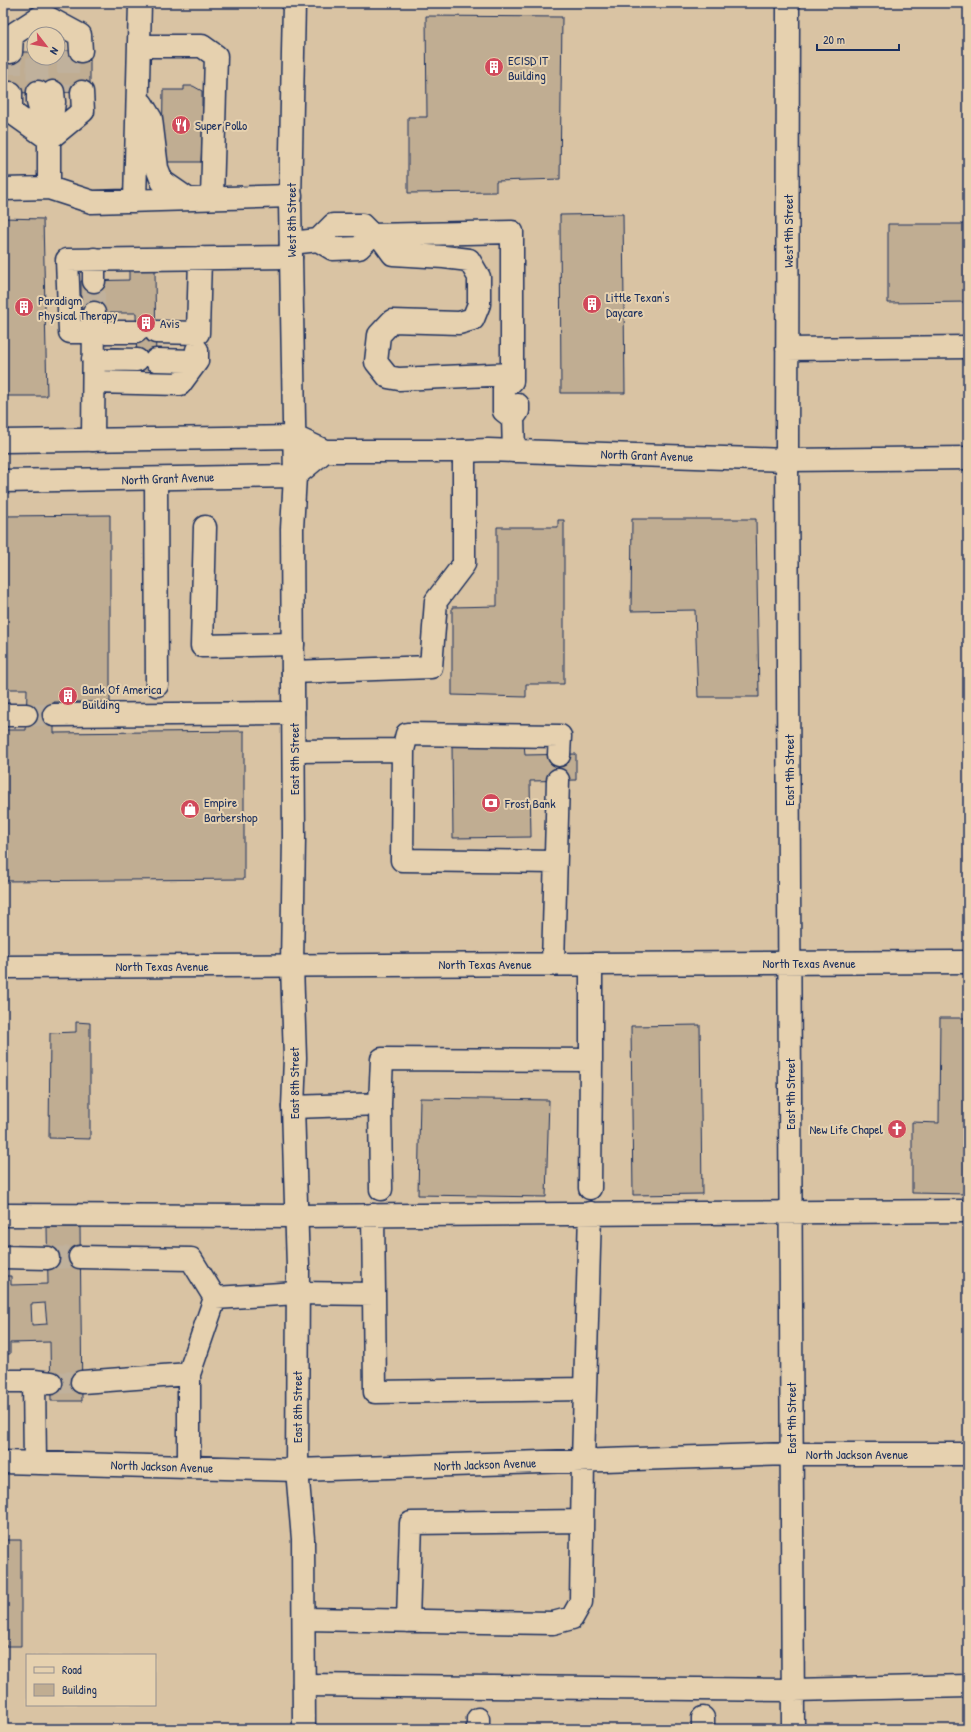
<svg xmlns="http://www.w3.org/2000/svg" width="971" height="1732" viewBox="0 0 971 1732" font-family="'Patrick Hand',sans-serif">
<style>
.built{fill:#d9c3a3;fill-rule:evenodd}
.building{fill:#c0ad92;stroke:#1b2f5e;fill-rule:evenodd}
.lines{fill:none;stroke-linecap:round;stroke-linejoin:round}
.minor-tunnel{stroke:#c0b19c;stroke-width:22;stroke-dasharray:22 11;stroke-linecap:butt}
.minor-casing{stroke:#1b2f5e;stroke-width:25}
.major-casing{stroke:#1b2f5e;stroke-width:25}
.minor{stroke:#e6d1af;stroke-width:22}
.major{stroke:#e6d1af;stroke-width:22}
.labels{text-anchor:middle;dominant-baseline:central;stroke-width:4;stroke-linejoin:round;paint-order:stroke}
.poi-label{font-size:13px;fill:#1b2f5e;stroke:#e6d1af;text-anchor:start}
.street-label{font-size:13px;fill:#1b2f5e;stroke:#e6d1af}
</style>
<rect width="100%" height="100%" fill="#e9d1ab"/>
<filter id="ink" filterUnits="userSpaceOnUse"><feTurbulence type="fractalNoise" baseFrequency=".025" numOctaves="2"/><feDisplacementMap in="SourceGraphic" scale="8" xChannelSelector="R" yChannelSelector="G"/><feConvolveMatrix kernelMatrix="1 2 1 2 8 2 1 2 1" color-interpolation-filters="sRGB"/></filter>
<g filter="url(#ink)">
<path class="built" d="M 3,3 L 968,3 L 968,1729 L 3,1729 ZM 34,34 L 58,34 L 58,58 L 34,58 ZM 27,1655 L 155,1655 L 155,1705 L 27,1705 Z"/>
<path class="building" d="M 426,16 L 562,17 L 560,179 L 496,181 L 496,192 L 408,193 L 408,117 L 427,117 Z
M 58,51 L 90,51 L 90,92 L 3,93 L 3,52 L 34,52 L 34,58 L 58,58 Z
M 184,86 L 193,86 L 202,91 L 202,106 L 206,109 L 206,122 L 203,122 L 201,162 L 162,162 L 163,90 L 184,90 Z
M 623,214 L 625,393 L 561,393 L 560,215 Z
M 3,218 L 43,219 L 47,396 L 3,396 Z
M 888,224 L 968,224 L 968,302 L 888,303 Z
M 155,268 L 156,376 L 137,376 L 136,313 L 81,313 L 81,281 L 129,280 L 129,269 Z
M 110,515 L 110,702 L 54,702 L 54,733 L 244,731 L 244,879 L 3,881 L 3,730 L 26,730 L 27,689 L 3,689 L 3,516 Z
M 632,519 L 756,519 L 759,697 L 698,697 L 695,610 L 631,611 Z
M 558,520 L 564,520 L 564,684 L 526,684 L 526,697 L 452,695 L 452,607 L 497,606 L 497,527 L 558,527 Z
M 524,743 L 525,755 L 576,754 L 576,780 L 530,781 L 531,837 L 453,838 L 452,744 Z
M 940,1018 L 968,1018 L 968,1194 L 912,1193 L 912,1122 L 939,1123 Z
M 76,1022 L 90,1023 L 90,1139 L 49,1138 L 50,1033 L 76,1032 Z
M 700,1025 L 702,1194 L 633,1195 L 631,1026 Z
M 420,1098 L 549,1100 L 546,1197 L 418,1195 Z
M 47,1227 L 80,1227 L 82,1401 L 51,1401 L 50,1342 L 10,1343 L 10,1354 L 3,1354 L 3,1276 L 11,1276 L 11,1285 L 48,1284 ZM 45,1303 L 47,1324 L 32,1325 L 31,1304 Z
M 3,1540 L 21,1540 L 21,1646 L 3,1646 Z"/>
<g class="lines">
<path class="minor-tunnel" d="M 68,51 L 68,92
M 11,52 L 11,93
M 37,58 L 38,92
M 94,313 L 94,281
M 26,715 L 54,715
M 48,1258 L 80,1257
M 51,1383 L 82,1382"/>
<g class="minor-casing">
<path id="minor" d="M 788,3 L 787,460 L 793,1729
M 43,15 L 80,35 L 81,51
M 139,46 L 202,46 L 216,56 L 212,198
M 11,52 L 12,35 L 43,15
M 38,92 L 38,102 L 47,132
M 11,93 L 11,112 L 49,139
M 142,104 L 151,119 L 157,168 L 162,181 L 188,199
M 49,139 L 83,111 L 82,92
M 49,188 L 49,139 L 54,102 L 53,92
M 3,189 L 49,188 L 92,202 L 291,196
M 135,201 L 140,3
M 379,235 L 393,254 L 444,257 L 469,260 L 479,277 L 479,304 L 473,319 L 459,323 L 392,321 L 379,335 L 376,362 L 388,377 L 399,379 L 512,374
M 318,240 L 333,225 L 362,225 L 372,235
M 291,243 L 318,240 L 333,249 L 359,248 L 372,235 L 512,232 L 512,381 L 504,389 L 504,411 L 513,418
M 94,281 L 94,259
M 136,332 L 70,332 L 67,260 L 291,257
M 156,332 L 198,333 L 200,258
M 787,349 L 968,347
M 93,359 L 137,360
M 156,360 L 197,361 L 197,350
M 94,382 L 180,384 L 197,361
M 93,440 L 94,313
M 514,451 L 513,418 L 518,411 L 518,405
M 156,479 L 157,685
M 205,527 L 202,646 L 293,644
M 293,672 L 431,667 L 436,601 L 464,564 L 464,451
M 3,715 L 26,715
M 54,715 L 293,713
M 403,750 L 407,734 L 560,736 L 559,755
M 294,751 L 403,750 L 402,860 L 555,862
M 553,964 L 558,780
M 3,967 L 968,962
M 591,1060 L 591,964
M 380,1104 L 381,1189
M 293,1107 L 380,1104 L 382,1059 L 591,1060 L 590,1188
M 3,1215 L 296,1216 L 968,1211
M 373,1215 L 374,1294
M 3,1257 L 48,1258
M 80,1257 L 191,1259 L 215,1298 L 189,1374 L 189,1467
M 215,1298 L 297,1293 L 374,1294 L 375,1392 L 585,1389
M 3,1381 L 34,1381 L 51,1383
M 34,1381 L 35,1463
M 82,1382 L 189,1374
M 3,1462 L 297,1470 L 791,1454 L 968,1454
M 304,1619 L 553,1623 L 572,1618 L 581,1602 L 583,1461 L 590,1213
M 408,1621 L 411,1523 L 582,1521
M 304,1685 L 793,1690 L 968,1686
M 703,1718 L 703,1729
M 478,1729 L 478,1719"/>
</g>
<g class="major-casing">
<path id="major" d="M 294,3 L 290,202 L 295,476 L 292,529 L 294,837 L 292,965 L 295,1058 L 293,1107 L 298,1267 L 297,1470 L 303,1539 L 304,1729
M 3,441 L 295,437 L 325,451 L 464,451 L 488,450 L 787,460 L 968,458
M 3,481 L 295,476 L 325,451"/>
</g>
<use href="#minor" class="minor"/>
<use href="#major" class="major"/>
</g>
</g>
<defs>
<g id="building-disc" transform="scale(1)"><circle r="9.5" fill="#d1495b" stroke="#e6d1af"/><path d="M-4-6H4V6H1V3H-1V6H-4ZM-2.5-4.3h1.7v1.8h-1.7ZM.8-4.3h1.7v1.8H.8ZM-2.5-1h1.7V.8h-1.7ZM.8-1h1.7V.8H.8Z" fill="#fff"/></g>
<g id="restaurant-disc" transform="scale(1)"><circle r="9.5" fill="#d1495b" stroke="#e6d1af"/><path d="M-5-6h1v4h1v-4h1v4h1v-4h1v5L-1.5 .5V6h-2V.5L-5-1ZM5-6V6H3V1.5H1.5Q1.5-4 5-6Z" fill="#fff"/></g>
<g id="bank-disc" transform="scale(1)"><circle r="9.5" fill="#d1495b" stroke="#e6d1af"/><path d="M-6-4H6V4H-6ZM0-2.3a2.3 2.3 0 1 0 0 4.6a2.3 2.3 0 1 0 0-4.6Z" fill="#fff"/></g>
<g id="shop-disc" transform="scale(1)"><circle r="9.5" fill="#d1495b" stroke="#e6d1af"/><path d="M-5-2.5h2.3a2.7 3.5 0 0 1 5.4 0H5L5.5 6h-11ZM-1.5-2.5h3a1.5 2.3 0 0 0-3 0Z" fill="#fff"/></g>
<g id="church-disc" transform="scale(1)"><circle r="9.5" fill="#d1495b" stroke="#e6d1af"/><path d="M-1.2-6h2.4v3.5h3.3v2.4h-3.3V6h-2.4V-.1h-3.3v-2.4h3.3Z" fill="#fff"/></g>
</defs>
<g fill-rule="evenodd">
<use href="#building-disc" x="494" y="67"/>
<use href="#restaurant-disc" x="181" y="125"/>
<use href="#building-disc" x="592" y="304"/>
<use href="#building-disc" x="24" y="307"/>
<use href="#building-disc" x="146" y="323"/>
<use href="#building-disc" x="68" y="696"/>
<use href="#bank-disc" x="491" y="803"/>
<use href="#shop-disc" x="190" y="809"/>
<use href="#church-disc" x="897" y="1129"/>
</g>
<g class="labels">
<g class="poi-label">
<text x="508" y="60">ECISD IT<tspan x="508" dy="15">Building</tspan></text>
<text x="195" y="125">Super Pollo</text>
<text x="606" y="297">Little Texan's<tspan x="606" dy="15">Daycare</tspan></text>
<text x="38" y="300">Paradigm<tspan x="38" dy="15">Physical Therapy</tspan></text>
<text x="160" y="323">Avis</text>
<text x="82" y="689">Bank Of America<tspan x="82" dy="15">Building</tspan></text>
<text x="204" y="802">Empire<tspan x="204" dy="15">Barbershop</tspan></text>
<text x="505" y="803">Frost Bank</text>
<text x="883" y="1129" text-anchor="end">New Life Chapel</text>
</g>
<g class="street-label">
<text transform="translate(291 220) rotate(-90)">West 8th Street</text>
<text transform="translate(788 231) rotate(-90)">West 9th Street</text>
<text transform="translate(647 455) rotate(2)">North Grant Avenue</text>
<text transform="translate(168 478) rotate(-2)">North Grant Avenue</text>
<text transform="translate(294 759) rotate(-90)">East 8th Street</text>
<text transform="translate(789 770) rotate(-90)">East 9th Street</text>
<text x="809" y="963">North Texas Avenue</text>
<text x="485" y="964">North Texas Avenue</text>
<text x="162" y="966">North Texas Avenue</text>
<text transform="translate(294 1083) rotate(-90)">East 8th Street</text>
<text transform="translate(790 1094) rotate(-90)">East 9th Street</text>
<text transform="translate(297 1407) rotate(-90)">East 8th Street</text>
<text transform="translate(791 1418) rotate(-90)">East 9th Street</text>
<text x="857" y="1454">North Jackson Avenue</text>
<text transform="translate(485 1464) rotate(-2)">North Jackson Avenue</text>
<text transform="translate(162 1466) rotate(2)">North Jackson Avenue</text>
</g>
</g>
<rect width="971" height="1732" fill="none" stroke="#e6d1af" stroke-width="16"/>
<rect x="8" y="8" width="955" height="1716" fill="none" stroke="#1b2f5e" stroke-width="1.5" filter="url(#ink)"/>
<rect x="26" y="1654" width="130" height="52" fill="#e6d1af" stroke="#95908f"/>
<rect x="34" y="1667" width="20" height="6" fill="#e6d1af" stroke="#95908f"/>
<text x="62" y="1674" font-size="12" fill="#1b2f5e">Road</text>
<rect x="34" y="1684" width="20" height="12" fill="#c0ad92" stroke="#95908f"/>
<text x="62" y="1694" font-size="12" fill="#1b2f5e">Building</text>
<g transform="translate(46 46) rotate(121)"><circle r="19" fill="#e6d1af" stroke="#95908f"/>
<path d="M0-3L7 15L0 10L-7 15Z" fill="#d1495b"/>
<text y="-6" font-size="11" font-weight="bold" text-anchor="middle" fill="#1b2f5e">N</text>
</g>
<path d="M817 44v6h82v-6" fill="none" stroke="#1b2f5e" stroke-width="2"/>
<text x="823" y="44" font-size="12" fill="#1b2f5e" stroke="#e6d1af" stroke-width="3" paint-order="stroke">20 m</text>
</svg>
